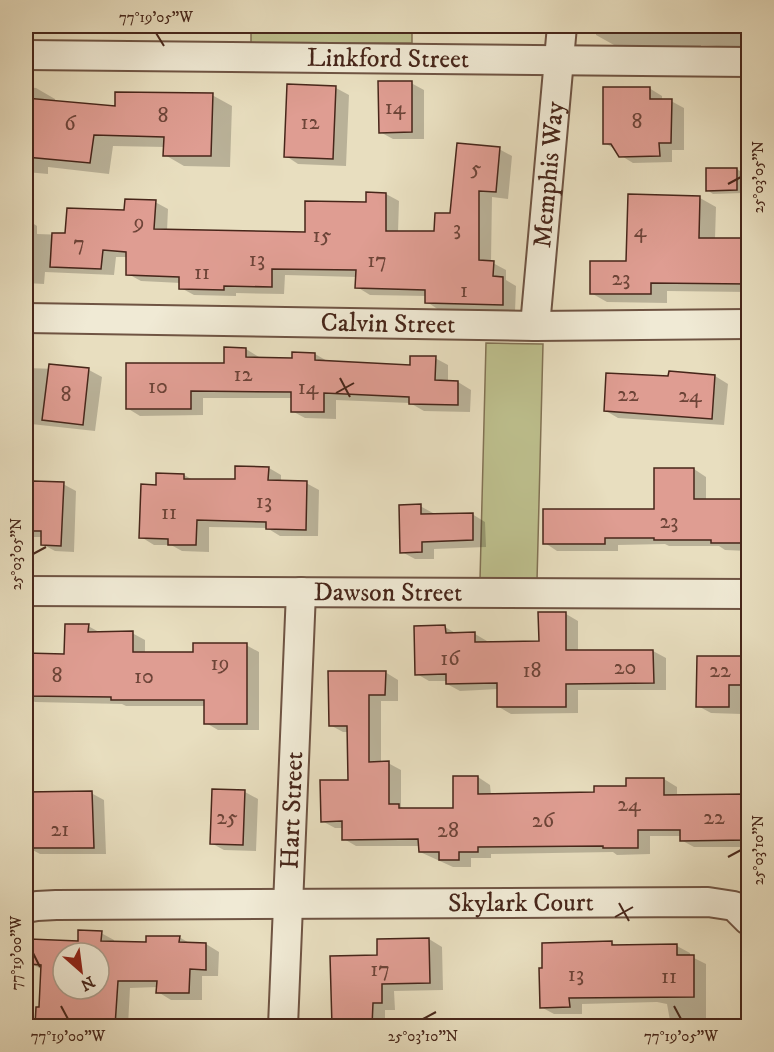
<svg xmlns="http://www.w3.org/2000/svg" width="774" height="1052" viewBox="0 0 774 1052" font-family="'IM FELL DW Pica',serif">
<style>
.green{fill:#bdbf8d;stroke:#827254;stroke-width:1.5}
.shadow{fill:#0003;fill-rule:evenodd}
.building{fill:#df9d92;stroke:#47261a;stroke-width:1.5;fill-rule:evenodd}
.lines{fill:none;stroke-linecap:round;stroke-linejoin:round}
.minor-casing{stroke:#6f5443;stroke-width:32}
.minor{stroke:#f0ead5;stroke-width:28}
.ticks{fill:none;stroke:#47261a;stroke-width:2}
.labels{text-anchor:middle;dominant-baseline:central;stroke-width:4.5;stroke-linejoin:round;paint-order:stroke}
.number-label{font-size:22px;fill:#6d4438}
.street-label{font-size:26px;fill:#47261a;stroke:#f0ead5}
.neatline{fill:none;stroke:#47261a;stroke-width:2}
.ticks-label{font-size:15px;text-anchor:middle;fill:#47261a}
</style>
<rect width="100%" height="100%" fill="#e8debf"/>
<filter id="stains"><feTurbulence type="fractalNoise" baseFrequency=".00333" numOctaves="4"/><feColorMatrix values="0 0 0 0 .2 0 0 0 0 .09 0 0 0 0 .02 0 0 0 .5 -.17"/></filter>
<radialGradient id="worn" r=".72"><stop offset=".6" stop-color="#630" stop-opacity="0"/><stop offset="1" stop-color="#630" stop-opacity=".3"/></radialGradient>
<path class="green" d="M 251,26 L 412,26 L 412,43 L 251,43 Z
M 486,343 L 543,344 L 537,581 L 480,580 Z"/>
<path class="shadow" d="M 205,26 L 233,26 L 233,28 L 211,29 Z
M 596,26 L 748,26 L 748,48 L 701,45 L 701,51 L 623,50 L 596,35 Z
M 411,83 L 424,90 L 424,139 L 393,139 L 380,132 Z
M 26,87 L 36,88 L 55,99 L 55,102 L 116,108 L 212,95 L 232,106 L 230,167 L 184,166 L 165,155 L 165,147 L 113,146 L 109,174 L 48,167 L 48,174 L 26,172 Z
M 336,88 L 349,95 L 346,166 L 298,164 L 286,156 Z
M 649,88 L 662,96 L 662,101 L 671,101 L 684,108 L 684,150 L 672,150 L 672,162 L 633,163 L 620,155 L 616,150 L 605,143 Z
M 499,149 L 512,156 L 508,199 L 492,197 L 491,262 L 506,270 L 506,280 L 516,286 L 515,312 L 439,310 L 427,302 L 427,296 L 370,295 L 357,287 L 357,277 L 285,275 L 284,294 L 236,293 L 236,296 L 194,295 L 181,288 L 181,283 L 141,281 L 128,274 L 128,257 L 116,257 L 114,275 L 45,272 L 44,284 L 26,283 L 26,219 L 37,226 L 37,234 L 67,235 L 155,202 L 168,209 L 167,231 L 306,233 L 386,194 L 399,201 L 398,232 L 436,233 L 452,215 Z
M 737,169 L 743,173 L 743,193 L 713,194 L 707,190 Z
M 700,198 L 716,207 L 715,239 L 746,240 L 746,227 L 748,227 L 748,292 L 667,291 L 667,303 L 607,302 L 591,293 Z
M 246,349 L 259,357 L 259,359 L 293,359 L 315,354 L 329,362 L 411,366 L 435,358 L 448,365 L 448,382 L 458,382 L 471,390 L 470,412 L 424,411 L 410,403 L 336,400 L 336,419 L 305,418 L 292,411 L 292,398 L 203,398 L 203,415 L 140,416 L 127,408 L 225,364 Z
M 26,368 L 89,370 L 102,377 L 95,431 L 31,424 L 29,450 L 26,449 Z
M 715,376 L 728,384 L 724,425 L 618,418 L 606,411 L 669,378 Z
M 269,468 L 281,475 L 281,482 L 306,483 L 319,490 L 318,536 L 280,536 L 267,528 L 209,527 L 209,552 L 182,551 L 171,545 L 154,545 L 141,537 L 157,486 L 157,474 L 184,475 L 193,480 L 236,481 Z
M 694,469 L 706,477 L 706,500 L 748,500 L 748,551 L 725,550 L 719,546 L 669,546 L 665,544 L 618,545 L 618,551 L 557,551 L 545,543 L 656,511 Z
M 63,484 L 76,491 L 74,552 L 55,551 L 42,544 L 43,537 L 26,537 L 26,500 L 33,501 Z
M 420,506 L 433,513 L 433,515 L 472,514 L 485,522 L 486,547 L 434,549 L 434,559 L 415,559 L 402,552 Z
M 566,614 L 578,621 L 578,652 L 653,651 L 666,658 L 666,690 L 578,690 L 578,713 L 511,714 L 499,707 L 499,689 L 460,691 L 447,684 L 447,681 L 429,681 L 417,674 L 445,627 L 457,634 L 475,634 L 487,641 L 487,643 L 540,643 Z
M 88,626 L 101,633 L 132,633 L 145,640 L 145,654 L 195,654 L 246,645 L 259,652 L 259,730 L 218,730 L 206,723 L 206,706 L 126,706 L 122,704 L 35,702 L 26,697 L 26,655 L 65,655 Z
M 742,657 L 748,661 L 748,692 L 741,692 L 741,714 L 711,713 L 698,706 Z
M 385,672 L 398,680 L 398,701 L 381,701 L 381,763 L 388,763 L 401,770 L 401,807 L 405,810 L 454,809 L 478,777 L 490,785 L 491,795 L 596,794 L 664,779 L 677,787 L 677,796 L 748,795 L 748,847 L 694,847 L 681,840 L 681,836 L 650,836 L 650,854 L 617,855 L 613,852 L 491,854 L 491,858 L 471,858 L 471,867 L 453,867 L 420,852 L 420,846 L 356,846 L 344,839 L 344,828 L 335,828 L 322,821 L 349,782 L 349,732 L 343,732 L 330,725 Z
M 245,792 L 258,799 L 256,851 L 224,850 L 211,843 Z
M 26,793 L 91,793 L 104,800 L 106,854 L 40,854 L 27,847 Z
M 101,933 L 114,940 L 114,943 L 147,944 L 179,937 L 191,944 L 206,944 L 219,952 L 218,976 L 202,976 L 202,1000 L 171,1000 L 158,992 L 158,987 L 130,988 L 128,1026 L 36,1026 L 37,1008 L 40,1008 L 43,970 L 30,963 ZM 63,953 L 99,953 L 99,989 L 63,989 Z
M 429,939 L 442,947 L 443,990 L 394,991 L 395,1010 L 385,1010 L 385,1026 L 316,1026 L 316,1022 L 333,1022 L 379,957 Z
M 612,943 L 618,946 L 677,946 L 690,953 L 690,956 L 706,964 L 706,1026 L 671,1026 L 667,1004 L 657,1002 L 582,1004 L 582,1014 L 554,1014 L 541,1007 Z"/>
<path class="building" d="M 378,81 L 412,81 L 412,132 L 379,133 Z
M 287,84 L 336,86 L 333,159 L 284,157 Z
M 603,87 L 650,87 L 650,99 L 672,99 L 671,143 L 659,143 L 660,156 L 619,157 L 611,144 L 603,144 Z
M 115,92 L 213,93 L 211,156 L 163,156 L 164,137 L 94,135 L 90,163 L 26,157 L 26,98 L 115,106 Z
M 457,143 L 500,147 L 496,192 L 479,191 L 479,260 L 494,261 L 493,276 L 503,277 L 503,305 L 425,303 L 425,290 L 355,288 L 356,270 L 272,269 L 272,287 L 224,286 L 224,290 L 179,289 L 179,277 L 126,275 L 126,252 L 103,250 L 101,269 L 50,267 L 52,233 L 65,233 L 67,208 L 124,210 L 125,199 L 156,200 L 154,229 L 305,232 L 305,201 L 366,202 L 366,192 L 386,193 L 386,231 L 434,231 L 435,213 L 450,213 Z
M 706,168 L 737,168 L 737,190 L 706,191 Z
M 628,194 L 700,196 L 699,238 L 748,238 L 748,284 L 651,283 L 651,294 L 590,294 L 590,261 L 626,261 Z
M 224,347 L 246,348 L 246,357 L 292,358 L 292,352 L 315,353 L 315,360 L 410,365 L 410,356 L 436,356 L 435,380 L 458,381 L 458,405 L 409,404 L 409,397 L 324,393 L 324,412 L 291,412 L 291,392 L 191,391 L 191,409 L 126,409 L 126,363 L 224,363 Z
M 49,364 L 89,368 L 83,425 L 42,420 Z
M 669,371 L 715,375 L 712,419 L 604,411 L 606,373 L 668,376 Z
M 235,466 L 269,467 L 268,480 L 307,481 L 306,530 L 266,529 L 266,522 L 197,520 L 196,545 L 168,545 L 168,539 L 139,538 L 141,484 L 156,485 L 156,473 L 184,474 L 184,479 L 235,479 Z
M 654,468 L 694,468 L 694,499 L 748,499 L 748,543 L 711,543 L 711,540 L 654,540 L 654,538 L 605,538 L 605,544 L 543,544 L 543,509 L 654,509 Z
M 33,481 L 64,482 L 61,546 L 41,545 L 41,531 L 26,531 L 26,499 L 32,499 Z
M 421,504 L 421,514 L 473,513 L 473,540 L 422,542 L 422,552 L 400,553 L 399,505 Z
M 538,612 L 566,612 L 566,650 L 653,650 L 654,683 L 566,684 L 566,707 L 497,707 L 497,683 L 446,684 L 446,674 L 415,675 L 414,626 L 445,625 L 446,633 L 475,632 L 475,642 L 539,641 Z
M 65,624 L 89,624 L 88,632 L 133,631 L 133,652 L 193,652 L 193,643 L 247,643 L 247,724 L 204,724 L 204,700 L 111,700 L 111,697 L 26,696 L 26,653 L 64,654 Z
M 697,656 L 743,656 L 743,685 L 729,685 L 729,707 L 696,707 Z
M 328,671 L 386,671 L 385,695 L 369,695 L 369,762 L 389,761 L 389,804 L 399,804 L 399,808 L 453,808 L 453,776 L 478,776 L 478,794 L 594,792 L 594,786 L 626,786 L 626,778 L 664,778 L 664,795 L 748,794 L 748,840 L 680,841 L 680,830 L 638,830 L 638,848 L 603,848 L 603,846 L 478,847 L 478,852 L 459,852 L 459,860 L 439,860 L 439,852 L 419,852 L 418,839 L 342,840 L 342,821 L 321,822 L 320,780 L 348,780 L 347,726 L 329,726 Z
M 212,789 L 245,790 L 243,845 L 210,844 Z
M 92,791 L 94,848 L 26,848 L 26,792 Z
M 78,930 L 102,931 L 101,941 L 146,942 L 146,936 L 180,936 L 179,942 L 206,943 L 206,970 L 190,969 L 189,993 L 156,993 L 157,981 L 118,981 L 115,1026 L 35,1026 L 36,1007 L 39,1007 L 41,965 L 29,964 L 30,939 L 78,941 ZM 63,953 L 99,953 L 99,989 L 63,989 Z
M 429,938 L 430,983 L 382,984 L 382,1003 L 373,1003 L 372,1026 L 332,1026 L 330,956 L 377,955 L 377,939 Z
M 612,941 L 612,945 L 677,944 L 677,955 L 694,955 L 694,997 L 569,998 L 570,1007 L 540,1008 L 539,968 L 542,968 L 542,943 Z"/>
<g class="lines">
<g class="minor-casing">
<g id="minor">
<path id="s1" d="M 26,55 L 748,62"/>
<path id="s2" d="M 26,318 L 535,326 L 748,324"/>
<path id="s3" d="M 535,326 L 562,26"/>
<path id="s4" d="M 26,591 L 748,594"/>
<path id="s5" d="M 26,908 L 37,906 L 56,905 L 708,902 L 734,906 L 748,920"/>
<path id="s6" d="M 283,1026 L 301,592"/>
</g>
</g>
<use href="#minor" class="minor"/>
</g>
<path class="ticks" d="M 156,33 L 164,46M 728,184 L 741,177M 340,378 L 350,397M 336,393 L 354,383M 33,554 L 46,547M 728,857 L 741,850M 619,903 L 629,921M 615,917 L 633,907M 33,953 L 40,967M 61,1006 L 68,1019M 674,1006 L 681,1019M 423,1019 L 436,1012"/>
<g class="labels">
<g class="number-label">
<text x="395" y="107">14</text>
<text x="163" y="115">8</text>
<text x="637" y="121">8</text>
<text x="310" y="122">12</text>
<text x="70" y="123">6</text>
<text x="476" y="168">5</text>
<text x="139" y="222">9</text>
<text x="457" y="228">3</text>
<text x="640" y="230">4</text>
<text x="322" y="235">15</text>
<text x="79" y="243">7</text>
<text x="257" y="259">13</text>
<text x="377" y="260">17</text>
<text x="202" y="272">11</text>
<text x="621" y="278">23</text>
<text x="464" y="290">1</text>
<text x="243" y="374">12</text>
<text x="158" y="386">10</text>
<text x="308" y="387">14</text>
<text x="66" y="394">8</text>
<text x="628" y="394">22</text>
<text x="690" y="395">24</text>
<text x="264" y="501">13</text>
<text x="169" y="512">11</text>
<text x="669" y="521">23</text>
<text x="450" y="658">16</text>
<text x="220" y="663">19</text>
<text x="625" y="667">20</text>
<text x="532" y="670">18</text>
<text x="720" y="670">22</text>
<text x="57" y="675">8</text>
<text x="144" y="676">10</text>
<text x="629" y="804">24</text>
<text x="227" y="817">25</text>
<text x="714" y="817">22</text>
<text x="543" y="820">26</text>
<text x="60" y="829">21</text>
<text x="448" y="830">28</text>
<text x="380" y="969">17</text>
<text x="576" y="974">13</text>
<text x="669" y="976">11</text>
</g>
<g class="street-label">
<text stroke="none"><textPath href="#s1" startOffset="362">Linkford Street</textPath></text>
<text stroke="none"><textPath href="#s3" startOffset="152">Memphis Way</textPath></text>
<text stroke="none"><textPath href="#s2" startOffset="362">Calvin Street</textPath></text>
<text stroke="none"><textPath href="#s4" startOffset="362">Dawson Street</textPath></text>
<text stroke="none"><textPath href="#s6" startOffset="216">Hart Street</textPath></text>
<text stroke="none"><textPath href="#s5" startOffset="495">Skylark Court</textPath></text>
</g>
</g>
<rect width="774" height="1052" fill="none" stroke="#e8debf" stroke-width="66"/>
<g transform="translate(81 971) rotate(152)"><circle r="28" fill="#f0ead5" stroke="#ac9c8a" stroke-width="1.5"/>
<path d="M0-4.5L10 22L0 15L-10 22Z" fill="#8f2418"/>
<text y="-9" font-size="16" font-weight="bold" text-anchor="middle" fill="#47261a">N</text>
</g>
<rect x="33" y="33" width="708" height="986" class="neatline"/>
<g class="ticks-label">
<text x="156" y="22">77°19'05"W</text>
<text transform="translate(758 177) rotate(-90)" y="5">25°03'05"N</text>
<text transform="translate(16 554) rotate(-90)" y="5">25°03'05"N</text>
<text transform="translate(758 850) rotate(-90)" y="5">25°03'10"N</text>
<text transform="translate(16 953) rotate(-90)" y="5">77°19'00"W</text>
<text x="68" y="1041">77°19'00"W</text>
<text x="423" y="1041">25°03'10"N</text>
<text x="681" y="1041">77°19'05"W</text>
</g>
<rect width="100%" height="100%" filter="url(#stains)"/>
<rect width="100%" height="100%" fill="url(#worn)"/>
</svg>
